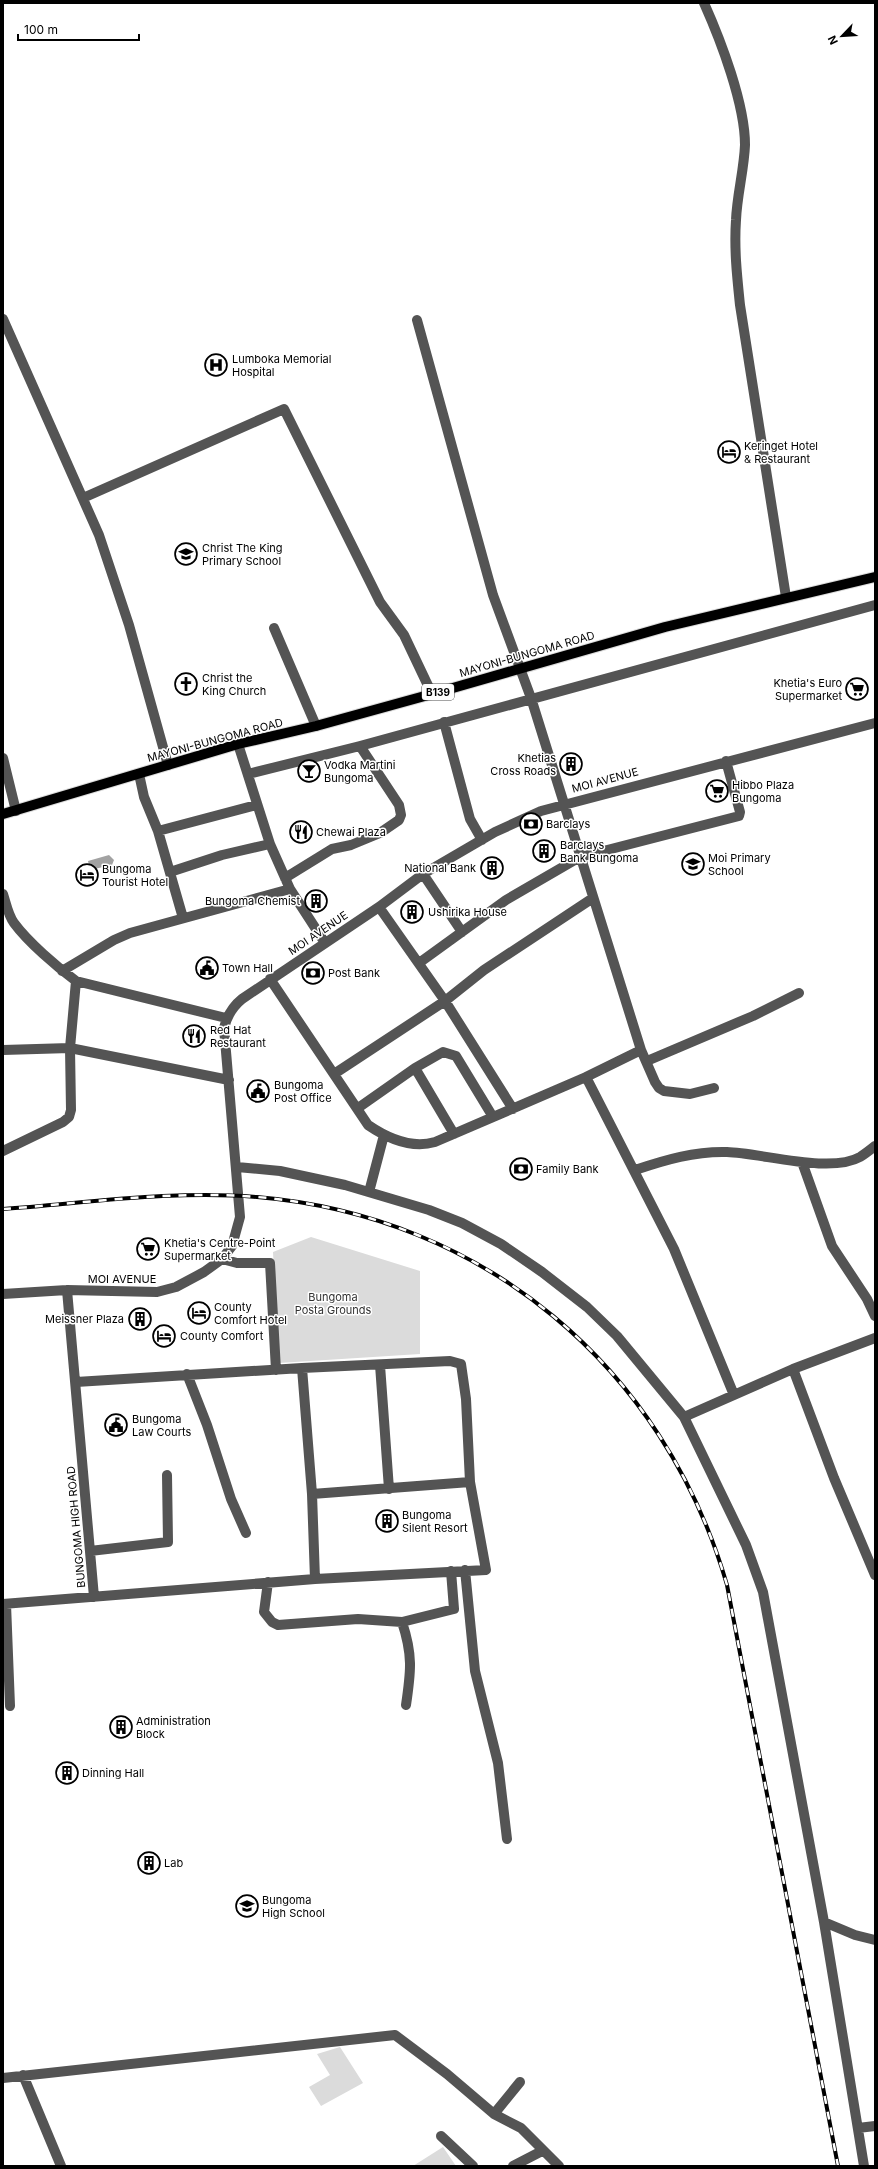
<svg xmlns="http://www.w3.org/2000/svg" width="878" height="2169" viewBox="0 0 878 2169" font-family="Inter,sans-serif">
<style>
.green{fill:#dbdbdb}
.water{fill:#a2a2a2}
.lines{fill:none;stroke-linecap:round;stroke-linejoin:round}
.major-casing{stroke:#dbdbdb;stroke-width:12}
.minor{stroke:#545454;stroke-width:10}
.major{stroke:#000;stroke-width:10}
.rail-casing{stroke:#000;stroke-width:4}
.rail{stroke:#fff;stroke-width:2.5;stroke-dasharray:8;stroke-linecap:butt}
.labels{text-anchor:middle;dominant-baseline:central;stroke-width:3;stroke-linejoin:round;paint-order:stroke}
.shield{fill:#fff;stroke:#4c4c4c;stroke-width:1}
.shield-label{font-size:10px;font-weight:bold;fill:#000}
.poi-label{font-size:11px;fill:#000;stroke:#fff;text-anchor:start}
.street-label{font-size:11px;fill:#000;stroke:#fff}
.park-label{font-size:11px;fill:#323232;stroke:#fff}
</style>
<rect width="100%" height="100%" fill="#fff"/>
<path class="green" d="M 311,1237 L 420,1271 L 420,1354 L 279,1363 L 273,1252 Z
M 340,2047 L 363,2083 L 321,2106 L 309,2087 L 330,2075 L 317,2054 Z
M 443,2147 L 456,2166 L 413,2166 Z"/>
<path class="water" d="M 109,855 L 114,860 L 112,865 L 90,870 L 88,861 Z"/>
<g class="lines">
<g class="major-casing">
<path id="major" d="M 3,814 L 238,744 L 316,726 L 432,694 L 665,627 L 875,577"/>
</g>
<path class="minor" d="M 704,3 C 721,41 745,104 745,145 C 744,170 737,195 736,220 C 734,249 737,276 740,305 L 786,597
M 3,319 L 99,535 L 129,625 L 168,765
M 417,320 L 493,595 L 531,698 L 641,1050 L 655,1082 L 659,1088 L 664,1091 L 690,1094 L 714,1088
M 83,498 L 284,409 L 380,602 L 404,635 L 432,694
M 274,628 L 316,726
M 444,722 L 470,819 L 482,840
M 238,744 L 270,844 L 290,889 L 325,943
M 3,758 L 16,811
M 139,774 L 144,797 L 158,831 L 183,918
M 248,774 L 360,746 L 875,605
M 158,831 L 256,805
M 170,872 L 222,855 L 270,844
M 423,874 L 462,932
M 285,878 L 332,849 L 351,845 L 380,833 L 399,820 L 401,815 L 399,805 L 360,746
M 3,894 C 6,903 8,915 14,923 C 28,942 57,967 76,981 L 226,1018
M 379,907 L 445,1001 L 513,1109
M 419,963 L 506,900 L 580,857 L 739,816 L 740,812 L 726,761
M 62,971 L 114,940 L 130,933 L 290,889
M 270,979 L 368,1125 C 387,1138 411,1149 435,1142 L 586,1077 L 641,1050
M 3,1050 L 70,1048 L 229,1080
M 647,1061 L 753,1016 L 799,993
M 415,1068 L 454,1134
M 334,1074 L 445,1001 L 484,970 L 593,898
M 586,1077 L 674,1249 L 734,1395
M 358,1108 L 415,1068 L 443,1052 L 456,1056 L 493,1117
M 3,1151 L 63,1122 L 69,1117 L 71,1110 L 70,1048 L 76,981
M 802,1162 L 832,1246 L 867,1299 L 875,1316
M 237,1167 L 280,1171 L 345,1185 L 429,1210 L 462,1223 L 501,1244 L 542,1272 L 587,1307 L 617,1336 L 684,1417 L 746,1545 L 763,1592 L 824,1922 L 864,2166
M 635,1170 C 665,1160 695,1151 727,1152 C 762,1153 830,1174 860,1157 C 865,1154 870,1150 875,1146
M 369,1192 L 384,1135
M 222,1259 L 237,1263 L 270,1263 L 276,1370
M 67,1290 L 94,1597
M 3,1294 L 67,1290 L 157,1292 L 176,1287 L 204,1272 L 222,1259 L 232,1246 L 240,1217 L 224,1028 C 227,1016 232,1007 242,999 L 379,907 L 423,874 L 495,832 L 541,811 L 875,723
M 380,1365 L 389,1489
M 302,1368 L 450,1361 L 461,1364 L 466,1399 L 470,1482
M 793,1369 L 834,1478 L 875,1575
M 187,1374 L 207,1425 L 231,1499 L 246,1533
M 684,1417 L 793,1369 L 875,1338
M 312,1494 L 470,1482 L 486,1570 L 315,1579
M 90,1551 L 168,1542 L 167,1475
M 465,1570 L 475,1671 L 498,1763 L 507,1839
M 268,1582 L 264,1612 L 272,1622 L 278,1625 L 358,1619 L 402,1622 L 454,1609 L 451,1571
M 3,1604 L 315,1579 L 312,1494 L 302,1368 L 76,1382
M 6,1604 L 10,1706
M 402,1622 C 413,1655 411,1671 406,1705
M 824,1922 L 855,1935 L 875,1940
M 23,2075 L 61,2166
M 3,2078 L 395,2035 L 447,2074 L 494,2114 L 521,2128 L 559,2166
M 494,2114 L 520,2082
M 858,2128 L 875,2126
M 441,2136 L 473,2166
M 513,2166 L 542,2151"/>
<use href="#major" class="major"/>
<g class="rail-casing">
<path id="rail" d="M 3,1209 C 87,1203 173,1190 257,1197 C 484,1216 664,1367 727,1585 L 838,2166"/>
</g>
<use href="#rail" class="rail"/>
</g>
<defs>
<g id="hospital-ring" transform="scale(1.15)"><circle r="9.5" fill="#fff" stroke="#000" stroke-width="1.5"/><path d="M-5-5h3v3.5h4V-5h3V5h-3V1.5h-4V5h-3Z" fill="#000"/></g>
<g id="hotel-ring" transform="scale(1.15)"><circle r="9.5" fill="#fff" stroke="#000" stroke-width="1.5"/><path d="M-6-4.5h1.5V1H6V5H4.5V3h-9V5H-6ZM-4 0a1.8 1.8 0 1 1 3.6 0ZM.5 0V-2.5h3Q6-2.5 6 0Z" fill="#000"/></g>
<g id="school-ring" transform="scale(1.15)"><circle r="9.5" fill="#fff" stroke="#000" stroke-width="1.5"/><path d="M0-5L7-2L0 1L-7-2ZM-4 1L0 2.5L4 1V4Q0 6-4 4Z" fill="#000"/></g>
<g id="church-ring" transform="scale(1.15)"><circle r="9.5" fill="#fff" stroke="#000" stroke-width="1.5"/><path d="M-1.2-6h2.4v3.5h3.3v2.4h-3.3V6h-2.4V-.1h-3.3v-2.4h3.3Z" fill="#000"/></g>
<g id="supermarket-ring" transform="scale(1.15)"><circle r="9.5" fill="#fff" stroke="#000" stroke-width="1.5"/><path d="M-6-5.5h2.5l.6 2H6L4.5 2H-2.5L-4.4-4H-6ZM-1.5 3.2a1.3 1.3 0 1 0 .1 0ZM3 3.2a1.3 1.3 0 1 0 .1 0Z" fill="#000"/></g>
<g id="building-ring" transform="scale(1.15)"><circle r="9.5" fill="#fff" stroke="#000" stroke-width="1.5"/><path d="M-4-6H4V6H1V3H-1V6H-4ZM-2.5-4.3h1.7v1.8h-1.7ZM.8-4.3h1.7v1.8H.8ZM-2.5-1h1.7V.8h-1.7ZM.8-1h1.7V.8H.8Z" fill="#000"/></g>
<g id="bar-ring" transform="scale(1.15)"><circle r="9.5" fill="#fff" stroke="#000" stroke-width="1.5"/><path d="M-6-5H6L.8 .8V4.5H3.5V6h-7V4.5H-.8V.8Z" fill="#000"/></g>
<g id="bank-ring" transform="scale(1.15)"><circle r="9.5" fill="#fff" stroke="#000" stroke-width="1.5"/><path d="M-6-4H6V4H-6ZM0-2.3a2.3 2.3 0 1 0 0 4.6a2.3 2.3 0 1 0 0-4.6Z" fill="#000"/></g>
<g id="restaurant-ring" transform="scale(1.15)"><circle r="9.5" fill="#fff" stroke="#000" stroke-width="1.5"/><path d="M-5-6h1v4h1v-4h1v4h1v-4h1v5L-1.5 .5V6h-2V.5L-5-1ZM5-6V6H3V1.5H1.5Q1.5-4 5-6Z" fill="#000"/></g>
<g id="civic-ring" transform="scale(1.15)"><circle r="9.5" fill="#fff" stroke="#000" stroke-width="1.5"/><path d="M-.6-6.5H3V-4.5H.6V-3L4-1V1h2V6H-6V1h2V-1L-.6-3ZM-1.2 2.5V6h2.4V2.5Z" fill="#000"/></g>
</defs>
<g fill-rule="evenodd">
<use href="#hospital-ring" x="216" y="365"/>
<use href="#hotel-ring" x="729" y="452"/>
<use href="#school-ring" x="186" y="554"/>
<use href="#church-ring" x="186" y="684"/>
<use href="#supermarket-ring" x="857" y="689"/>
<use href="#building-ring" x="571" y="764"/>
<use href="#bar-ring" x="309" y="771"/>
<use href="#supermarket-ring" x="717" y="791"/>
<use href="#bank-ring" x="531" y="824"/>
<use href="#restaurant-ring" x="301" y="832"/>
<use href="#building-ring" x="544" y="851"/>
<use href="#school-ring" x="693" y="864"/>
<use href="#building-ring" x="492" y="868"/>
<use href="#hotel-ring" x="87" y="875"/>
<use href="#building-ring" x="316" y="901"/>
<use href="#building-ring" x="412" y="912"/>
<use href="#civic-ring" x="207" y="968"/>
<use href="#bank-ring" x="313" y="973"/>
<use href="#restaurant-ring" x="194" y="1036"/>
<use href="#civic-ring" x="258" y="1091"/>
<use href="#bank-ring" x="521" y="1169"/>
<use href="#supermarket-ring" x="148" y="1249"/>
<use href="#hotel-ring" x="199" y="1313"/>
<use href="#building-ring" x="140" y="1319"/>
<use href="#hotel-ring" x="164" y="1336"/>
<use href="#civic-ring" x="116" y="1425"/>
<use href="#building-ring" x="387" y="1521"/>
<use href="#building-ring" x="121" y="1727"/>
<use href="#building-ring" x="67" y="1773"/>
<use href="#building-ring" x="149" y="1863"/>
<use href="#school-ring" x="247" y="1906"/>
</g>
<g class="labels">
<rect class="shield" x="422" y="684" width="32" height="16" rx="3"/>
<g class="shield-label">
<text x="438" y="692">B139</text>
</g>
<g class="poi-label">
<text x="232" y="359">Lumboka Memorial<tspan x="232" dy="13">Hospital</tspan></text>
<text x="744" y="446">Keringet Hotel<tspan x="744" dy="13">&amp; Restaurant</tspan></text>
<text x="202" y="548">Christ The King<tspan x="202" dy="13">Primary School</tspan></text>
<text x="202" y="678">Christ the<tspan x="202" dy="13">King Church</tspan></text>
<text x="842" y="683" text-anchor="end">Khetia's Euro<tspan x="842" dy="13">Supermarket</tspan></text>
<text x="556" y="758" text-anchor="end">Khetias<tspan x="556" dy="13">Cross Roads</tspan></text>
<text x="324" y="765">Vodka Martini<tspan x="324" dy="13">Bungoma</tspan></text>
<text x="732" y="785">Hibbo Plaza<tspan x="732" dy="13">Bungoma</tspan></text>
<text x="546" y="824">Barclays</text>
<text x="316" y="832">Chewai Plaza</text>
<text x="560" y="845">Barclays<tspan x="560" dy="13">Bank Bungoma</tspan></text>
<text x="708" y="858">Moi Primary<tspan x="708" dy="13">School</tspan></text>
<text x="476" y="868" text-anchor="end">National Bank</text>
<text x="102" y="869">Bungoma<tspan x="102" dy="13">Tourist Hotel</tspan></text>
<text x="300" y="901" text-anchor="end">Bungoma Chemist</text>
<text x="428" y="912">Ushirika House</text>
<text x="222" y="968">Town Hall</text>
<text x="328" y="973">Post Bank</text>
<text x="210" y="1030">Red Hat<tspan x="210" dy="13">Restaurant</tspan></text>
<text x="274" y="1085">Bungoma<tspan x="274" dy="13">Post Office</tspan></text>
<text x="536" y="1169">Family Bank</text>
<text x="164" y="1243">Khetia's Centre-Point<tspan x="164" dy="13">Supermarket</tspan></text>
<text x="214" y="1307">County<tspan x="214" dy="13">Comfort Hotel</tspan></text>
<text x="124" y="1319" text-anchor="end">Meissner Plaza</text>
<text x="180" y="1336">County Comfort</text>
<text x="132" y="1419">Bungoma<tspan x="132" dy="13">Law Courts</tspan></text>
<text x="402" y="1515">Bungoma<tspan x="402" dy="13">Silent Resort</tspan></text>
<text x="136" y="1721">Administration<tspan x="136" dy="13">Block</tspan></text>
<text x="82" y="1773">Dinning Hall</text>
<text x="164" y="1863">Lab</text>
<text x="262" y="1900">Bungoma<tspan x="262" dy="13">High School</tspan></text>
</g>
<g class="street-label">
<text transform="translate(527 654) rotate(-16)">MAYONI-BUNGOMA ROAD</text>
<text transform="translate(215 740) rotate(-15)">MAYONI-BUNGOMA ROAD</text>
<text transform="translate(605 780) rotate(-15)">MOI AVENUE</text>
<text transform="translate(318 933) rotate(-34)">MOI AVENUE</text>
<text x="122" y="1279">MOI AVENUE</text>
<text transform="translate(76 1527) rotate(-95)">BUNGOMA HIGH ROAD</text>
</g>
<g class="park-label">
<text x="333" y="1297">Bungoma<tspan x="333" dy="13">Posta Grounds</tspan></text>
</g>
</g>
<rect width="878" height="2169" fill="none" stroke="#000000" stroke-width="8"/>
<g transform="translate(842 36) rotate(245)" stroke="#ffffff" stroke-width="3" paint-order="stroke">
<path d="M0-3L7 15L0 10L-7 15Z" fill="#000000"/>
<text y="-6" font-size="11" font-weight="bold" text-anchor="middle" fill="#000000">N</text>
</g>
<path d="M18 34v6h121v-6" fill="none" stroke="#000000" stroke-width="2"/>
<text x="24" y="34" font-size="12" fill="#000000" stroke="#ffffff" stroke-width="3" paint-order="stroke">100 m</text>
</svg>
